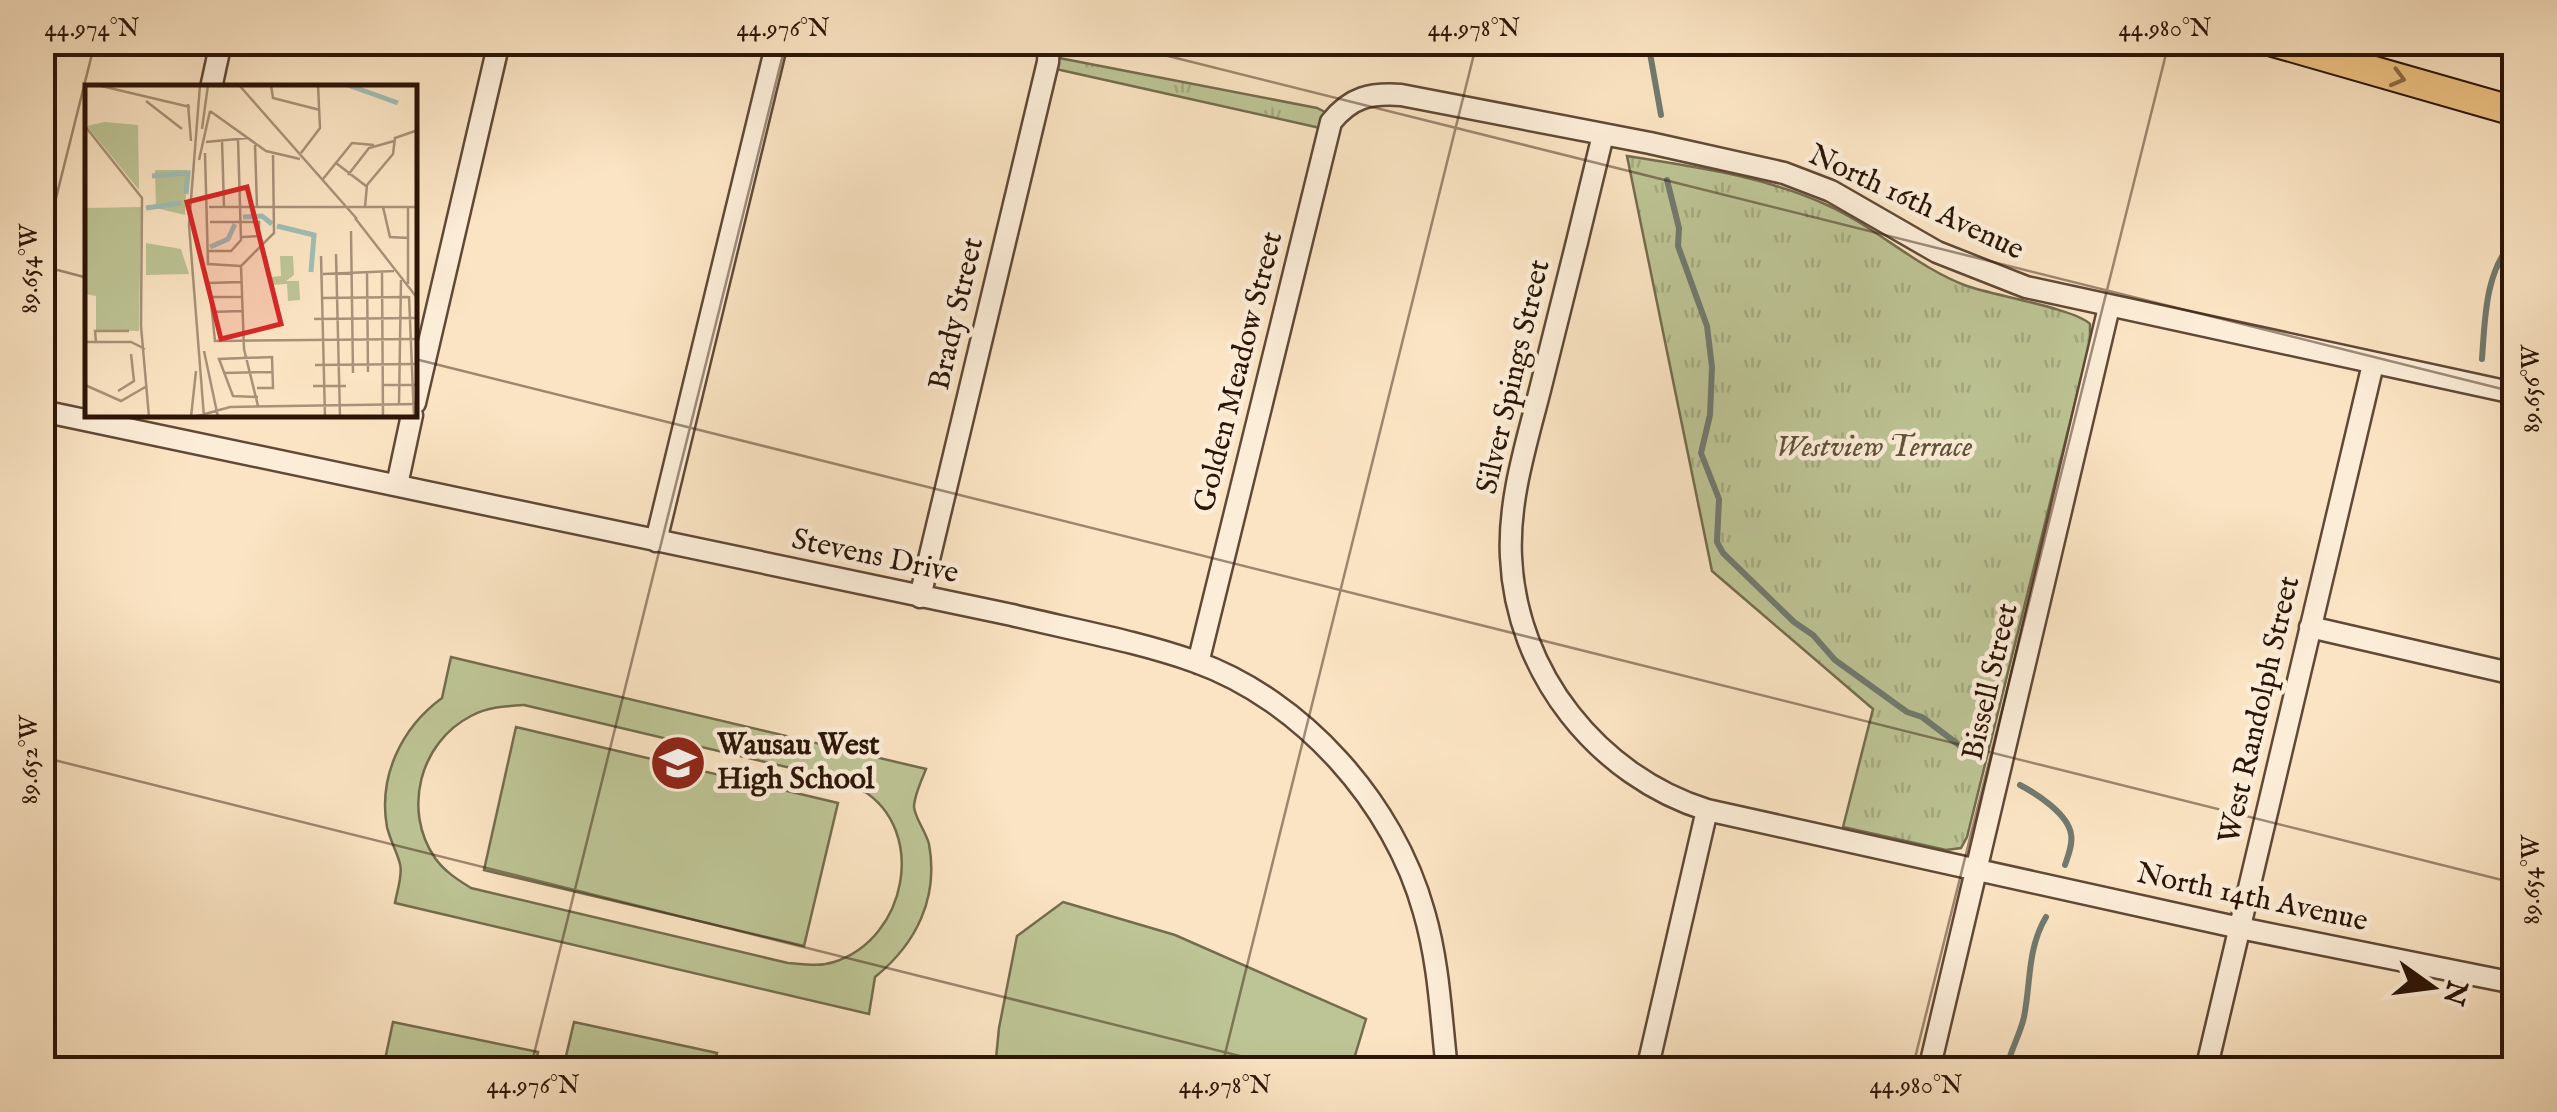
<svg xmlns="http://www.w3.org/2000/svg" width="2557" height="1112" viewBox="0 0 2557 1112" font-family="'IM FELL English',serif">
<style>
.grass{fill:url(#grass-tufts);stroke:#746c4e;stroke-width:2.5}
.pitch{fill:#bdc495;stroke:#746c4e;stroke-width:2.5;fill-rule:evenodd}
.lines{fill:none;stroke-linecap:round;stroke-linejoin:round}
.stream{stroke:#717a6f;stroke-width:6}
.minor-casing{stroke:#604936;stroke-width:25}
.highway-casing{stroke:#2c1507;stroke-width:32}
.minor{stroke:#fcedd8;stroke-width:20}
.highway{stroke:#eec282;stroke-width:28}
.oneway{stroke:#8d6c44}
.ticks{fill:none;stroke:#2c1507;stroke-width:2.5;stroke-opacity:0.45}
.labels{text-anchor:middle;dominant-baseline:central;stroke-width:9;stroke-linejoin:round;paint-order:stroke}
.street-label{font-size:30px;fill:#2c1507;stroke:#fcedd8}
.park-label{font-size:30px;font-style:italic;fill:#5f5239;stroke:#fcedd8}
.poi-label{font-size:30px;font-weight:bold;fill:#2c1507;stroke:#fcedd8;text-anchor:start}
.inset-river{fill:none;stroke:#9fbeb5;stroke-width:5}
.inset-road{fill:none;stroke:#a89178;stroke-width:2.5}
.view{fill:#d62828;fill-opacity:0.15;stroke:#d62828;stroke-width:5}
.inset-edge{fill:none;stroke:#2c1507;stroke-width:5}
.neatline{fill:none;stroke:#2c1507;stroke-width:4}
.ticks-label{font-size:25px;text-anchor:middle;fill:#2c1507}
</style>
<defs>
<pattern id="grass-tufts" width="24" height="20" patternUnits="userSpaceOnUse" patternTransform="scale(2.5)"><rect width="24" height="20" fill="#bdc495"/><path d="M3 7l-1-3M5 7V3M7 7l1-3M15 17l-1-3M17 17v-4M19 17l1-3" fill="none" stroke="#a3a87f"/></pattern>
</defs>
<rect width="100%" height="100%" fill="#fbe4c3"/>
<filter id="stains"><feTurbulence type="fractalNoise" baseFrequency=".002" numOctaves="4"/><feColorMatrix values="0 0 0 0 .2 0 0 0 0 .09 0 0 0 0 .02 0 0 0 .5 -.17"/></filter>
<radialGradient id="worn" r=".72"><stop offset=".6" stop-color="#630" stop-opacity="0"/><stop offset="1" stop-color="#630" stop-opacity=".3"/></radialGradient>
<path class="grass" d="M 1049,56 L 1317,108 L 1335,117 L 1329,130 L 1047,67 Z
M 1627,156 C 1695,167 1764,176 1827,205 C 1876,227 1916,267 1967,286 C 1992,295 2076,309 2090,324 L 2090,342 L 1967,837 L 1961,848 L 1946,850 L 1843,827 L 1873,709 L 1712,571 Z"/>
<path class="pitch" d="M 451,657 L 926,769 C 922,779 914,796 914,807 C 915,818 926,832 929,844 C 939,898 916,944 875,977 L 869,1014 L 395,903 C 397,891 403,875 400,864 C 397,852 390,840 387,827 C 378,777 401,728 442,698 ZM 524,705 L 833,778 C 842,782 854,785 862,790 C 928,830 907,939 834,962 C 819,967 803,964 788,963 L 471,888 C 458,880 444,871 435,858 C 402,810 420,742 471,716 C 487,707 506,706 524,705 Z
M 516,727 L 838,803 L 804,946 L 484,870 Z
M 1063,902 L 1175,935 L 1366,1019 L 1351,1069 L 995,1069 L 999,1028 L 1017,936 Z
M 393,1022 L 538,1052 L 535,1069 L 383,1069 Z
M 574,1022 L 717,1053 L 713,1069 L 563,1069 Z"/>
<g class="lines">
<path class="stream" d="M 1648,42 L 1661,115
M 1667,180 L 1679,228 L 1678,246 L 1707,326 L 1712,367 L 1710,415 L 1701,453 L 1719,499 L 1717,542 L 1723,553 L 1794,622 L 1813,635 L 1835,660 L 1907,712 L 1922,717 L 1972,755
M 2482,359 C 2485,318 2485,271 2514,240
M 2020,785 C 2037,794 2068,814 2071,834 C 2073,844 2068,856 2065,865
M 2006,1070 C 2010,1051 2020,1035 2024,1017 C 2031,982 2027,949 2046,917"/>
<g class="minor-casing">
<path id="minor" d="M 211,88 L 221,42
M 1603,135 C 1583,219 1562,302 1541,386 C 1527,442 1508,499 1511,557 C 1516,673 1598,776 1707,810 L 2240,928 L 2514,983
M 415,403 L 499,42
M 42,411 L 1012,615 C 1073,630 1137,641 1196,662 C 1302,700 1394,803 1424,912 C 1439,963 1441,1017 1447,1070
M 397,485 L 412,415
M 656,541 L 777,42
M 920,597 L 1048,62 L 1049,42
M 2310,627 L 2514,674
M 1198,663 L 1331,122 C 1351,97 1370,93 1401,95 L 1650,143 L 1784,173 L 1831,191 L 1937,252 L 2026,287 L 2514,393
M 1647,1070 L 1707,810
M 1929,1070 L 2109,307
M 2206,1070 L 2373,364"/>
</g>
<g class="highway-casing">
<path id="highway" d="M 2273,42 L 2514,111"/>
</g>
<use href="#minor" class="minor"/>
<use href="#highway" class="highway"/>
</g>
<defs><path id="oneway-chevron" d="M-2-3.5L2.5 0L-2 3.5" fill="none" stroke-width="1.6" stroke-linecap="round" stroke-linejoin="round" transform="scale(2.5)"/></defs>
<use class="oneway" href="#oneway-chevron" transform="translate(2398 78) rotate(15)"/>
<path class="ticks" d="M 1112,42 L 2514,392M 42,254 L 95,42M 42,266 L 88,278M 415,359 L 2514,883M 42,757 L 1296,1070M 530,1070 L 786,42M 1221,1070 L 1477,42M 1912,1070 L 2169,42"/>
<defs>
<g id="school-disc" transform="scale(2.875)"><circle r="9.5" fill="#8f2418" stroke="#fcedd8"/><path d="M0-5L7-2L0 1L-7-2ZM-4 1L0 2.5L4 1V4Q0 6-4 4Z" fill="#fff"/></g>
</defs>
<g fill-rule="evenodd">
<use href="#school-disc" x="678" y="763"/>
</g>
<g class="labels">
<g class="street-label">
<text transform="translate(1916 203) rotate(25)">North 16th Avenue</text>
<text transform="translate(957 314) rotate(-77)">Brady Street</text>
<text transform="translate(1239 372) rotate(-76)">Golden Meadow Street</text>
<text transform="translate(1514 377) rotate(-77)">Silver Spings Street</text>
<text transform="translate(875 557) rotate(12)">Stevens Drive</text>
<text transform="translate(1991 682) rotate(-77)">Bissell Street</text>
<text transform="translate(2260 710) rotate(-77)">West Randolph Street</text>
<text transform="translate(2252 898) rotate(12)">North 14th Avenue</text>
</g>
<g class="park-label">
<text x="1874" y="448">Westview Terrace</text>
</g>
<g class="poi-label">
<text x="717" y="746">Wausau West<tspan x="717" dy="34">High School</tspan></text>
</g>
</g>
<g transform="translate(85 85)">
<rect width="332" height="332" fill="#fbe4c3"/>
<path d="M 19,37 L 53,40 L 54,105 L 2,41 ZM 70,85 L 102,85 L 100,130 L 71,123 ZM 56,122 L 54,246 L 11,245 L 11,211 L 0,209 L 0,123 ZM 61,158 L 96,164 L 104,189 L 61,190 Z" fill="#bdc495"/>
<path d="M 195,171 L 208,171 L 209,190 L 201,196 L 214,196 L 215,215 L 203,216 L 202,199 L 186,200 L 186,192 L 196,191 Z" fill="#bdc495"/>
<path class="inset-river" d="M 263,0 L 313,18M 67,91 L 103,88 L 101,109M 61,123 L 96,118M 158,132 L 177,131 L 187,139M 192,141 L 229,150 L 226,187M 125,162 L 143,154 L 150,139"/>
<path class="inset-road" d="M 12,0 L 105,22M 115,0 L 104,140 L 119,332M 154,0 L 272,134M 186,0 L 188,13 L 235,25M 61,16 L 97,44M 103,19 L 106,56M 125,26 L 181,66 L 215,74M 0,41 L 57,113 L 56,241 L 64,332M 117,44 L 123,0M 137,55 L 139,122M 121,57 L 162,53M 170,60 L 172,122M 120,68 L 123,179 L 156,181M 216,68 L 235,43 L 233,0M 114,75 L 125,26M 251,78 L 281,101M 263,90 L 284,63 L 309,56M 238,94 L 267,58 L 289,60M 124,122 L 333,122M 280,122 L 282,100 L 308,69 L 310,53 L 333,45M 298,122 L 305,152 L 324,153M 270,133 L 333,214M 125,137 L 174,137 L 174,151 L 157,152M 266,146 L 268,288M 122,166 L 146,166 L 156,155 L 153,54M 251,169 L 255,332M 236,171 L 240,332M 282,188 L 283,287M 297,188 L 298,332M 238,189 L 309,186M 156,197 L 124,198 L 130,256 L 333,254M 323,199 L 323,122M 324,211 L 329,332M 125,212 L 156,212M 236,213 L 323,212M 126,227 L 157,226M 229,234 L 333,233M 0,257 L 46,257 L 60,264M 11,257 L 10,246 L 44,246M 119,266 L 133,332M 230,280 L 333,279M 138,288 L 187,287M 0,300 L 36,316 L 62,301M 298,300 L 333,300M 228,301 L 261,301M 172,303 L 188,303 L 187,272 L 134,274 L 148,311 L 173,312M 33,306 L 49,296 L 46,269M 314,319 L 316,195M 173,321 L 159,264 L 156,181 L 189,148 L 188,70M 106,332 L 111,286M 109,332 L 145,322 L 333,319"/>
<path class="view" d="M 162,102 L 196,239 L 136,254 L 102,117 Z"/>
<rect width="332" height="332" class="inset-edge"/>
</g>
<rect width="2557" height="1112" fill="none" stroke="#fbe4c3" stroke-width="110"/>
<g transform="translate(2432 987) rotate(104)" stroke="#fcedd8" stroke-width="8" paint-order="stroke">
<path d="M0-8L18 38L0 25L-18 38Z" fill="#2c1507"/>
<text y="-15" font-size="28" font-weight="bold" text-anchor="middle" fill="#2c1507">N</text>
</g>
<rect x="55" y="55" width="2447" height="1002" class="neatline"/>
<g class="ticks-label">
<text x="92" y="36">44.974°N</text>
<text x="783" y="36">44.976°N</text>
<text x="1474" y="36">44.978°N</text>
<text x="2165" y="36">44.980°N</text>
<text transform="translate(28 269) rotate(-90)" y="9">89.654°W</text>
<text transform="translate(2530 389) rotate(-90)" y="9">89.656°W</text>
<text transform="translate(28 760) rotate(-90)" y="9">89.652°W</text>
<text transform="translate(2530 880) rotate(-90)" y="9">89.654°W</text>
<text x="533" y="1093">44.976°N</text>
<text x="1225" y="1093">44.978°N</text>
<text x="1916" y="1093">44.980°N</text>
</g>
<rect width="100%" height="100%" filter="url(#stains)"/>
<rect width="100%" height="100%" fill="url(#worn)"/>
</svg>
